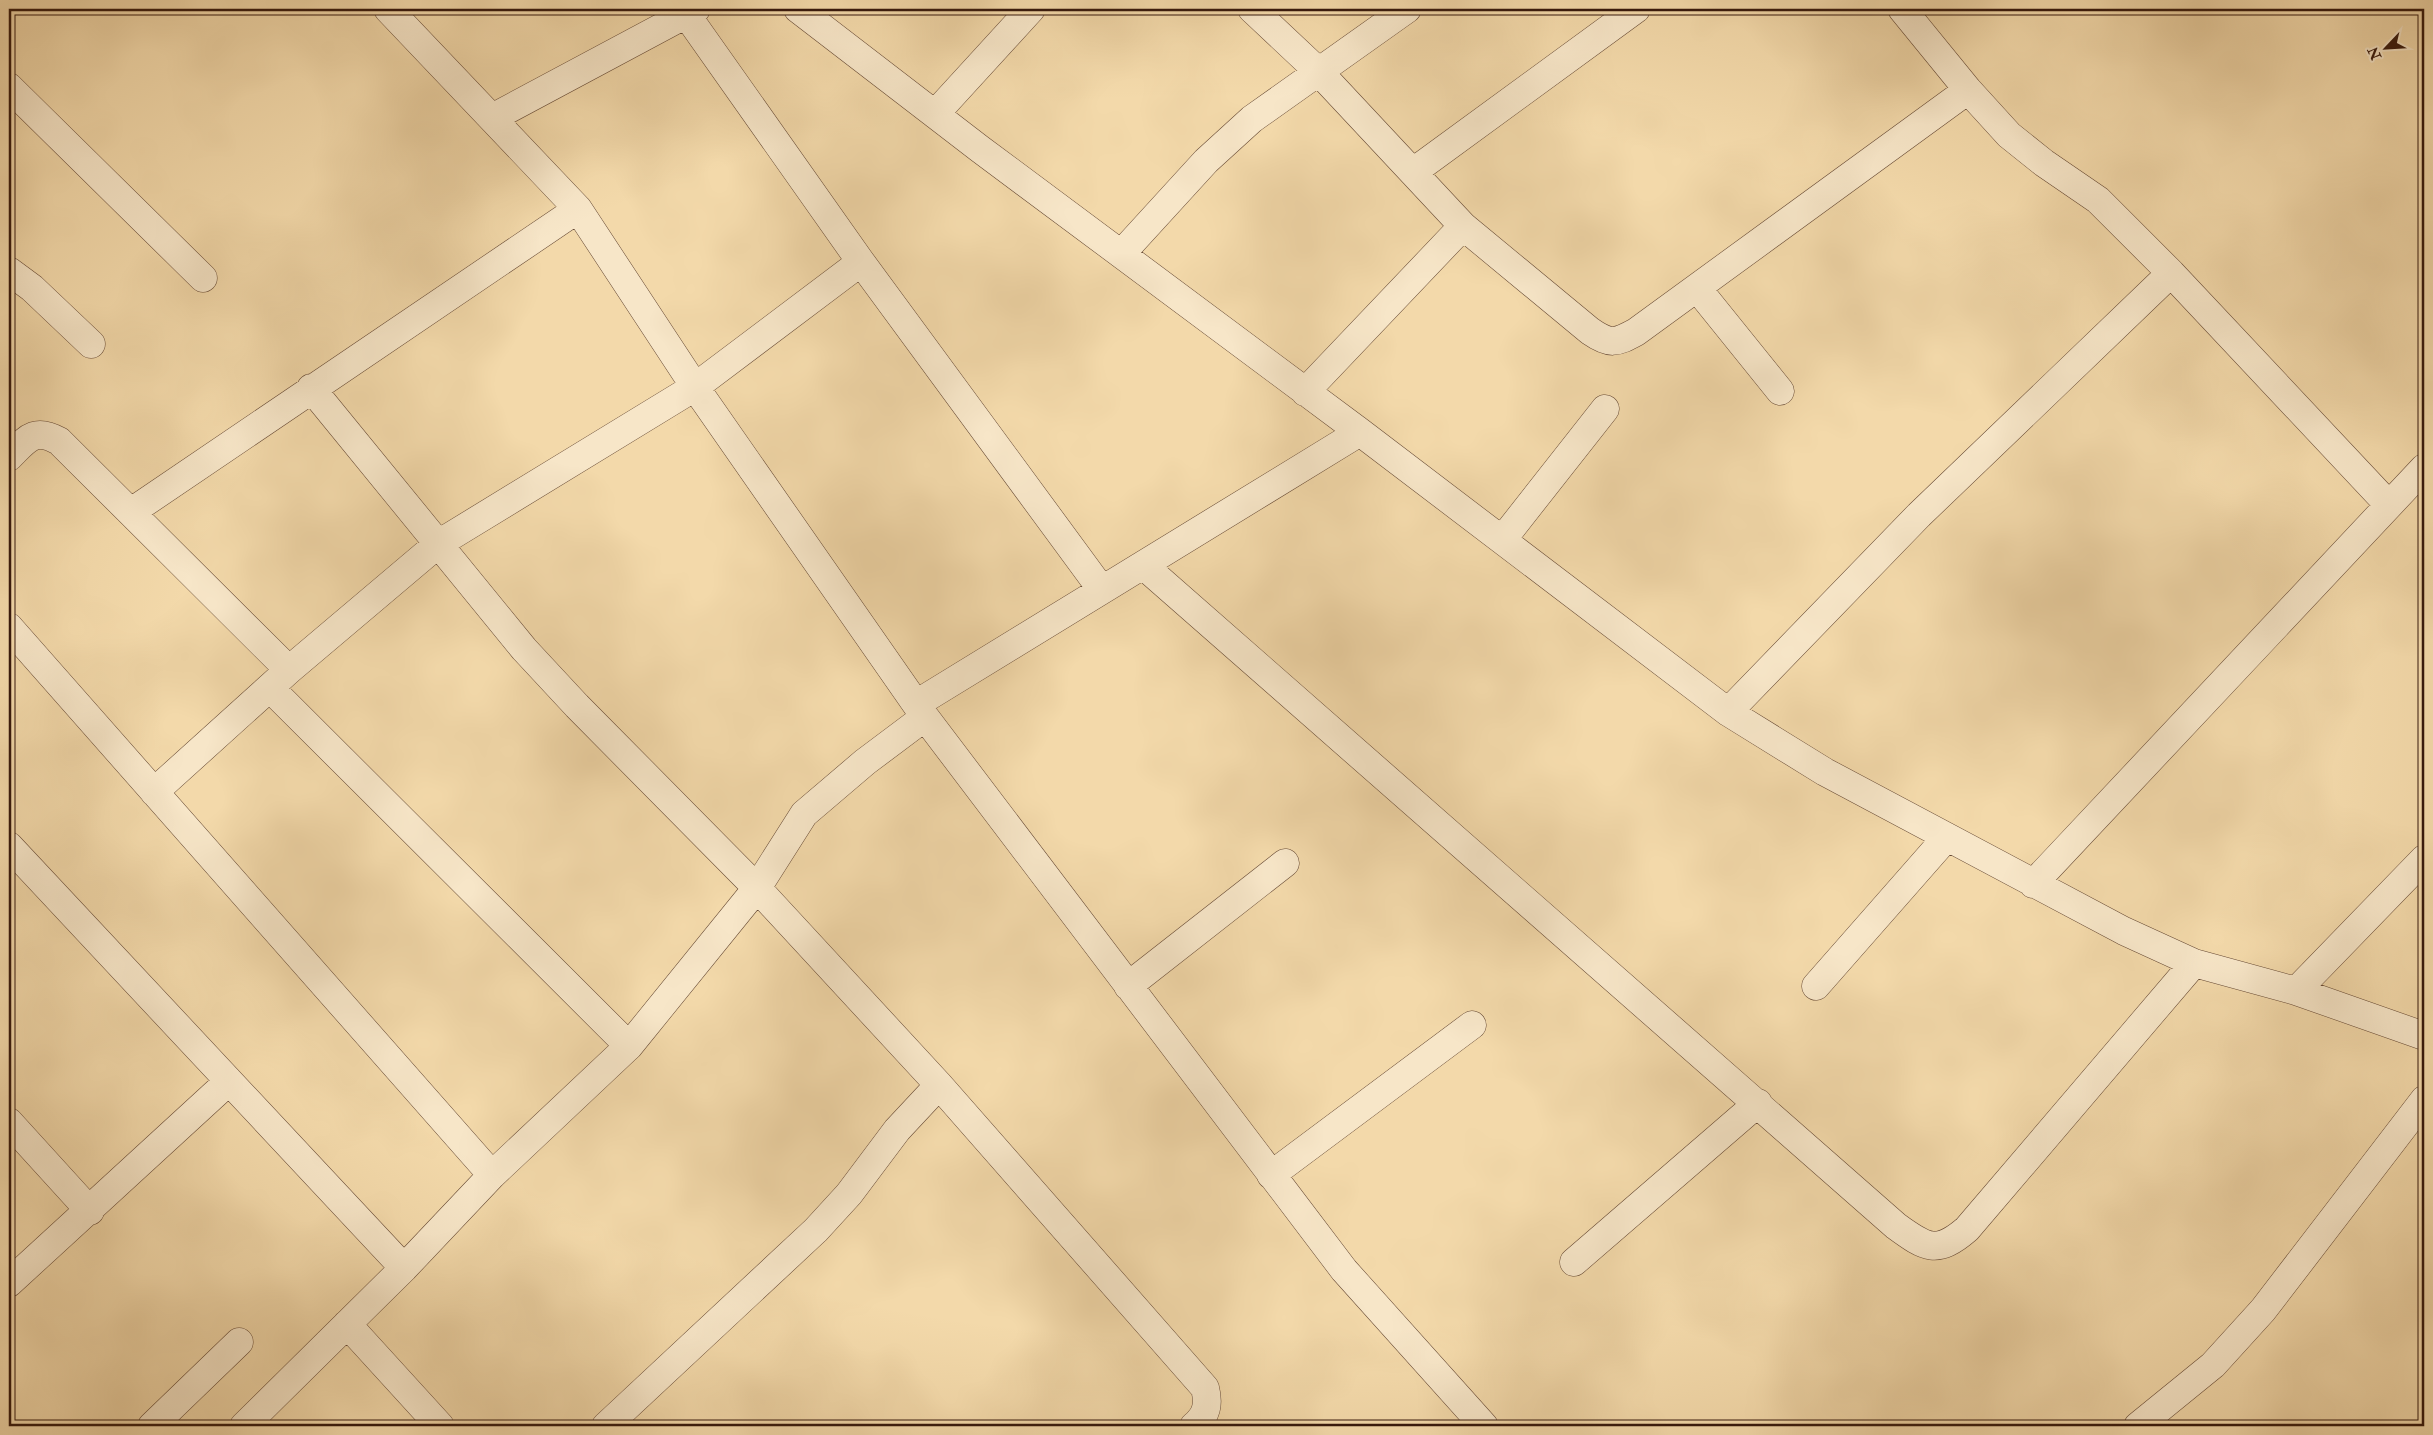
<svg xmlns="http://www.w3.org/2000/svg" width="2433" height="1435" viewBox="0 0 2433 1435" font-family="'IM FELL Double Pica',serif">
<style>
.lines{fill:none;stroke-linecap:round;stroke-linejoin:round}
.minor-casing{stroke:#664934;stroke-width:29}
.minor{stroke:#f7e6c8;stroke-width:28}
</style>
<rect width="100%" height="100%" fill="#f3d9aa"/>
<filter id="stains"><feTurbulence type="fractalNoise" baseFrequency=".004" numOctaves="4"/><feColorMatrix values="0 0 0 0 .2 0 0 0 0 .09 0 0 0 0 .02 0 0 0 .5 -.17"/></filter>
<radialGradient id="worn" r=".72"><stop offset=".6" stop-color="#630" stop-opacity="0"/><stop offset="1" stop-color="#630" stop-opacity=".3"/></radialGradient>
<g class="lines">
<g class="minor-casing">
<path id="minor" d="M 388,9 L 578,209 L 695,387 L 925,717 L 1344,1270 L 1484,1426
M 798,9 L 980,149 L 1360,432 L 1728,712 L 1825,772 L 2124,931 L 2194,963 L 2296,991 L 2424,1036
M 1252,9 L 1319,72 L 1463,226 L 1590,331 C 1610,345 1616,343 1636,332 L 1968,90
M 1902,9 L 1968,90 L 2009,135 L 2044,163 L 2098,200 L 2171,273 L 2388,504
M 686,14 L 861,262 L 1102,590
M 9,87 L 203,278
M 935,114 L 1031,9
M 492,118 L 696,9
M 1413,172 L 1636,9
M 1121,254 L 1206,161 L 1252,119 L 1407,9
M 9,271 L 32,288 L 91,344
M 1697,288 L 1780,391
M 311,388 L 524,649 L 577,706 L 757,888 L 939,1085 L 1205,1388 C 1209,1404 1207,1415 1194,1426
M 1305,392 L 1463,226
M 9,457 C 27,439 34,427 59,441 L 289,670
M 131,512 L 578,209
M 1502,540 L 1605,409
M 1143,565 L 1896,1226 C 1926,1248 1937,1255 1967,1229 L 2194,963
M 9,627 L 492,1175
M 270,688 L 629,1046
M 916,704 L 1360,432
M 1728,712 L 1919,515 L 2171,273
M 154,792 L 289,670 L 438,544 L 695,387 L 861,262
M 9,846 L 404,1268
M 2033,884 L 2424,468
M 1128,986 L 1285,863
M 1816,986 L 1946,838
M 2296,991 L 2424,859
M 9,1122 L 90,1211
M 1271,1175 L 1472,1025
M 1574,1262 L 1758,1103
M 9,1283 L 228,1082
M 347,1324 L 440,1426
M 152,1426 L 239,1342
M 244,1426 L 404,1268 L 492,1175 L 629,1046 L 757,888 L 804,814 L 865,762 L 925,717
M 606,1426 L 816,1230 L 849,1194 L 897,1130 L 939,1085
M 2138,1426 L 2213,1365 L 2263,1310 L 2424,1100"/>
</g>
<use href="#minor" class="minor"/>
</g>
<rect width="2433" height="1435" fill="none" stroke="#f3d9aa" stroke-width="30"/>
<rect x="10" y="10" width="2413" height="1415" fill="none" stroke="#37190d" stroke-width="2.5"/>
<rect x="15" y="15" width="2403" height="1405" fill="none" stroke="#37190d"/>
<g transform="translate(2386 48) rotate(245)" stroke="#f7e6c8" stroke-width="4" paint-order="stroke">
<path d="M0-4L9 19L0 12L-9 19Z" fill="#37190d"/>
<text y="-8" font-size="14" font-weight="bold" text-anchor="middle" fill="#37190d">N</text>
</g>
<rect width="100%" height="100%" filter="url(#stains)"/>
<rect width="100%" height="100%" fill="url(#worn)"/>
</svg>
